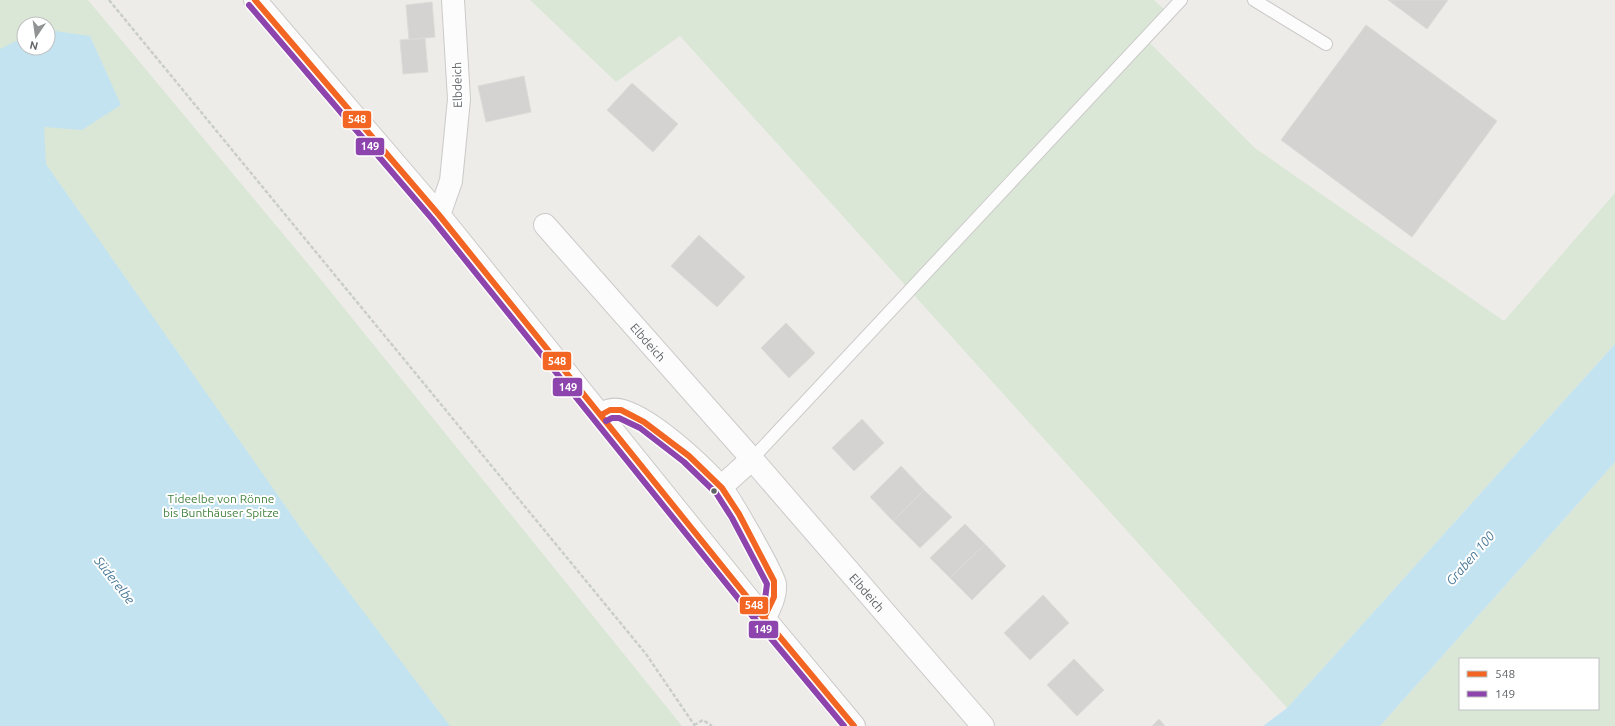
<svg xmlns="http://www.w3.org/2000/svg" width="1615" height="726" viewBox="0 0 1615 726" font-family="Ubuntu,sans-serif">
<style>
.green{fill:#dae7d6;fill-rule:evenodd}
.water{fill:#c4e3f1}
.building{fill:#d5d3d2;stroke:#dddbd8}
.lines{fill:none;stroke-linecap:round;stroke-linejoin:round}
.service-casing{stroke:#cbcac9;stroke-width:14}
.minor-casing{stroke:#cbcac9;stroke-width:24}
.tertiary-casing{stroke:#cbcac9;stroke-width:24}
.path{stroke:#cacecb;stroke-width:2.5;stroke-dasharray:4 2;stroke-linecap:butt}
.service{stroke:#fcfcfc;stroke-width:12}
.minor{stroke:#fcfcfc;stroke-width:22}
.tertiary{stroke:#fcfcfc;stroke-width:22}
.bus-1-casing{stroke:#fff;stroke-width:9}
.bus-2-casing{stroke:#fff;stroke-width:9}
.bus-1{stroke:#f26522;stroke-width:6}
.bus-2{stroke:#8e44ad;stroke-width:6}
.bus-dot{fill:#5f6366;stroke:#fff;stroke-width:1.5}
.labels{text-anchor:middle;dominant-baseline:central;stroke-width:4;stroke-linejoin:round;paint-order:stroke}
.street-label{font-size:12px;fill:#5f6366;stroke:#fff}
.park-label{font-size:12px;fill:#458341;stroke:#fff}
.water-label{font-size:13px;font-style:italic;fill:#487796;stroke:#fff}
.line-badge{stroke:#fff;stroke-width:1.5}
.badge-label{font-size:11px;text-anchor:middle;font-weight:bold;fill:#fff}
</style>
<rect width="100%" height="100%" fill="#eeece9"/>
<path class="green" d="M 0,0 L 88,0 L 314,271 L 682,726 L 1,726 ZM 24,24 L 48,24 L 48,48 L 24,48 Z
M 530,0 L 1154,0 L 1174,18 L 1150,43 L 1255,148 L 1504,321 L 1615,193 L 1615,344 L 1287,708 L 680,36 L 616,82 Z
M 1615,462 L 1615,726 L 1380,726 ZM 1460,659 L 1598,659 L 1598,709 L 1460,709 Z"/>
<path class="water" d="M 48,30 L 90,36 L 121,105 L 82,130 L 44,127 L 46,164 L 307,537 L 450,726 L 0,726 L 0,49 L 24,37 L 24,48 L 48,48 Z
M 1615,344 L 1615,462 L 1380,726 L 1263,726 L 1287,708 Z"/>
<path class="building" d="M 1388,0 L 1448,0 L 1427,29 Z
M 432,2 L 435,37 L 409,40 L 406,5 Z
M 1366,25 L 1497,121 L 1412,237 L 1281,140 Z
M 425,38 L 428,72 L 403,74 L 400,40 Z
M 524,76 L 531,112 L 486,122 L 478,86 Z
M 632,83 L 678,124 L 653,152 L 607,110 Z
M 699,235 L 745,277 L 717,307 L 671,266 Z
M 786,323 L 815,353 L 789,378 L 761,348 Z
M 862,419 L 884,443 L 854,471 L 832,448 Z
M 901,466 L 924,490 L 893,521 L 870,497 Z
M 924,490 L 952,517 L 920,548 L 893,521 Z
M 965,524 L 985,544 L 950,578 L 930,558 Z
M 985,544 L 1006,566 L 972,600 L 950,578 Z
M 1043,595 L 1069,623 L 1030,660 L 1004,633 Z
M 1074,659 L 1104,690 L 1077,716 L 1047,685 Z
M 1159,719 L 1165,726 L 1152,726 Z"/>
<g class="lines">
<g class="service-casing">
<path id="service" d="M 1254,0 L 1326,44
M 752,459 L 1181,0"/>
</g>
<g class="minor-casing">
<g id="minor">
<path d="M 439,215 L 451,181 L 459,99 L 453,0"/>
<path id="s1" d="M 545,225 L 752,459"/>
<path d="M 600,415 C 607,410 614,408 623,411 C 653,420 699,463 720,486 C 728,495 774,575 775,584 C 776,595 770,609 764,618"/>
<path id="s2" d="M 721,487 L 752,459 L 983,726"/>
</g>
</g>
<g class="tertiary-casing">
<path id="tertiary" d="M 255,0 L 439,215 L 764,618 L 854,726"/>
</g>
<path class="path" d="M 109,0 L 646,654 L 695,726
M 694,725 L 703,720 L 712,726"/>
<use href="#service" class="service"/>
<use href="#minor" class="minor"/>
<use href="#tertiary" class="tertiary"/>
<g class="bus-1-casing">
<path id="bus-1" d="M 255,0 L 439,215 L 764,618 L 854,726
M 601,415 L 610,410 L 621,410 L 644,422 L 689,456 L 722,488 L 739,514 L 774,581 L 774,597 L 764,618"/>
</g>
<g class="bus-2-casing">
<path id="bus-2" d="M 249,5 L 433,220 L 758,623 L 844,726
M 606,421 L 612,418 L 619,418 L 640,428 L 684,462 L 716,493 L 732,518 L 767,584 L 765,599 L 757,614"/>
</g>
<use href="#bus-1" class="bus-1"/>
<use href="#bus-2" class="bus-2"/>
</g>
<circle class="bus-dot" cx="714" cy="491" r="3.5"/>
<g class="labels">
<g class="street-label">
<text transform="translate(457 85) rotate(-91)">Elbdeich</text>
<text stroke="none"><textPath href="#s1" startOffset="156">Elbdeich</textPath></text>
<text stroke="none"><textPath href="#s2" startOffset="218">Elbdeich</textPath></text>
</g>
<g class="park-label">
<text x="221" y="498">Tideelbe von Rönne<tspan x="221" dy="14">bis Bunthäuser Spitze</tspan></text>
</g>
<g class="water-label">
<text transform="translate(1470 558) rotate(-49)">Graben 100</text>
<text transform="translate(115 580) rotate(52)">Süderelbe</text>
</g>
</g>
<g class="line-badge">
<rect x="342" y="110" width="30" height="19" rx="4" fill="#f26522"/>
<rect x="355" y="137" width="30" height="19" rx="4" fill="#8e44ad"/>
<rect x="542" y="351" width="30" height="20" rx="4" fill="#f26522"/>
<rect x="552" y="377" width="31" height="20" rx="4" fill="#8e44ad"/>
<rect x="739" y="596" width="30" height="19" rx="4" fill="#f26522"/>
<rect x="748" y="620" width="31" height="19" rx="4" fill="#8e44ad"/>
</g>
<g class="badge-label">
<text x="357" y="123">548</text>
<text x="370" y="150">149</text>
<text x="557" y="365">548</text>
<text x="568" y="391">149</text>
<text x="754" y="609">548</text>
<text x="763" y="633">149</text>
</g>
<rect x="1459" y="658" width="140" height="52" fill="#ffffff" stroke="#bfc1c2"/>
<rect x="1467" y="671" width="20" height="6" fill="#f26522" stroke="#bfc1c2"/>
<text x="1495" y="678" font-size="12" fill="#5f6366">548</text>
<rect x="1467" y="691" width="20" height="6" fill="#8e44ad" stroke="#bfc1c2"/>
<text x="1495" y="698" font-size="12" fill="#5f6366">149</text>
<g transform="translate(36 36) rotate(193)"><circle r="19" fill="#ffffff" stroke="#bfc1c2"/>
<path d="M0-3L7 15L0 10L-7 15Z" fill="#919394"/>
<text y="-6" font-size="11" font-weight="bold" text-anchor="middle" fill="#5f6366">N</text>
</g>
</svg>
